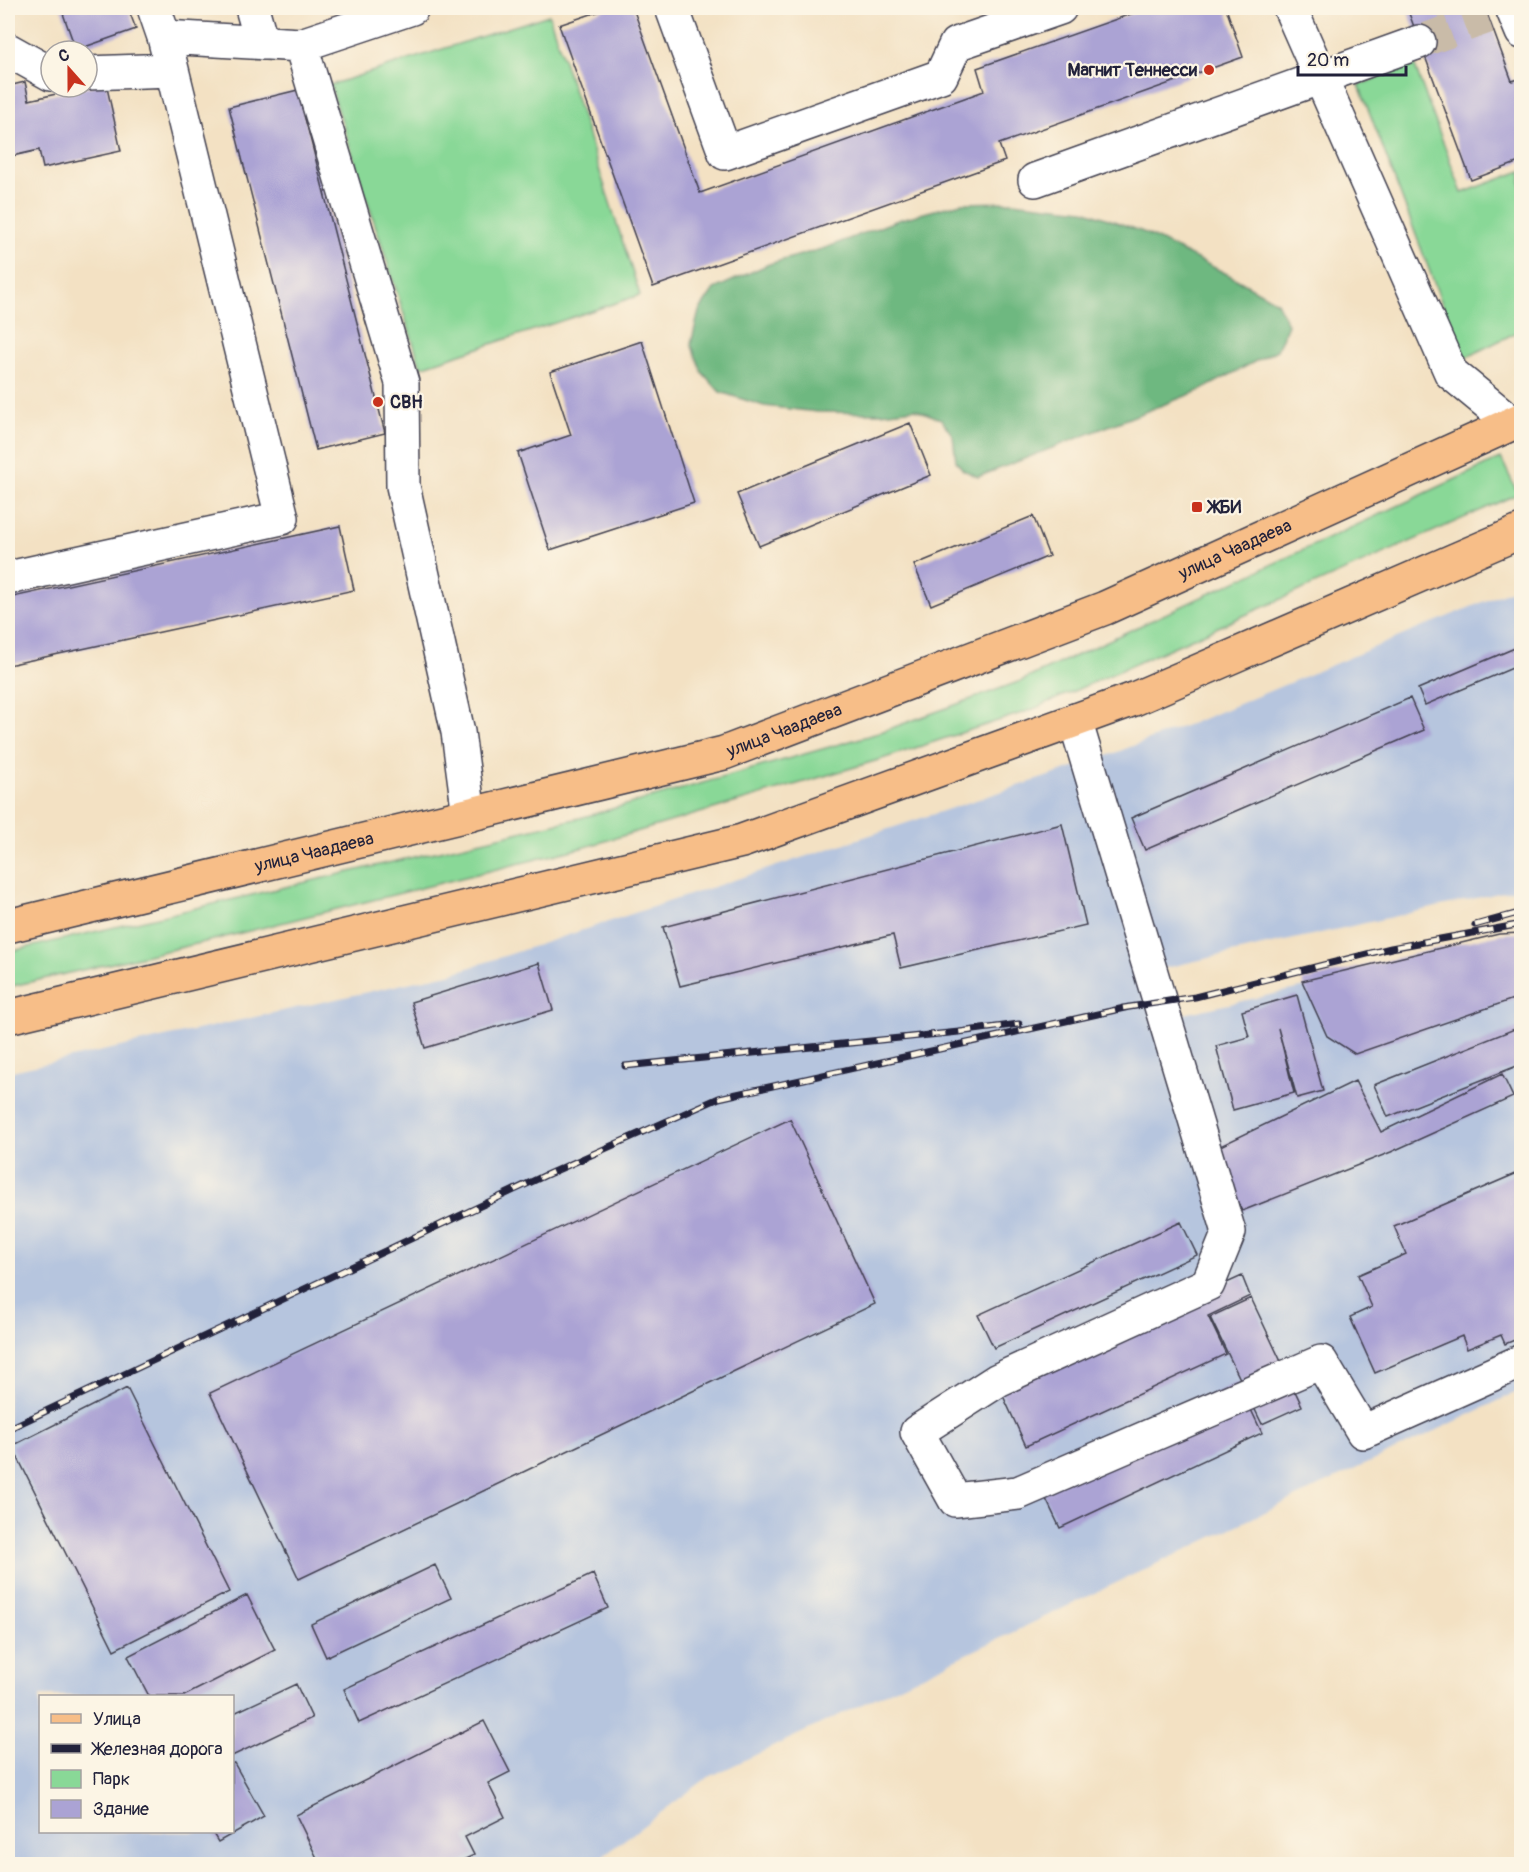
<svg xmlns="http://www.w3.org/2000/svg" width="1529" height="1872" viewBox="0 0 1529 1872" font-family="Pangolin,sans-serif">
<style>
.industrial{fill:#b6c5de;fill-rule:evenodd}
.green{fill:#89d897;stroke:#567d69;stroke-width:1.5}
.forest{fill:#6eb880;stroke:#486d5e;stroke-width:1.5}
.building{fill:#aba3d4}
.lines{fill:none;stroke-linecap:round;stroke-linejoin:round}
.minor-tunnel{stroke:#c9bba8;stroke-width:33;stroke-dasharray:33 16;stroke-linecap:butt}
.minor-casing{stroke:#413f4f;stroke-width:36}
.major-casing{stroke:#413f4f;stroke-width:36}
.minor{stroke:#fff;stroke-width:33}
.major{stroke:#f7be88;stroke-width:33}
.rail-casing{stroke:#22223b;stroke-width:7}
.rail{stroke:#fcf5e5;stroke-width:4.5;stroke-dasharray:14;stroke-linecap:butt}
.poi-dot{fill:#c8321e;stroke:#fcf5e5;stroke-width:2}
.labels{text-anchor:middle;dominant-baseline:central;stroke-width:4.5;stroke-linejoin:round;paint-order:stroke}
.poi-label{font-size:18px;font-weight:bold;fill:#22223b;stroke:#fcf5e5;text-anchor:start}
.street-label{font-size:18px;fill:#22223b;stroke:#fcf5e5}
</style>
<rect width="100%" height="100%" fill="#fcf5e5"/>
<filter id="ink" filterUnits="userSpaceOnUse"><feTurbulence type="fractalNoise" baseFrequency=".0167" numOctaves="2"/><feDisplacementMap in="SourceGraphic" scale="12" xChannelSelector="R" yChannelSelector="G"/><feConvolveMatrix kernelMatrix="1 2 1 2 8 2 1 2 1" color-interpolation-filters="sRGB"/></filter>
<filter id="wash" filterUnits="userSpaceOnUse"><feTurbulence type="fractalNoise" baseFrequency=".008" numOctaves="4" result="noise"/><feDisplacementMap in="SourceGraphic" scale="24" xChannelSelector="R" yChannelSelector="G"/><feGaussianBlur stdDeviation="1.35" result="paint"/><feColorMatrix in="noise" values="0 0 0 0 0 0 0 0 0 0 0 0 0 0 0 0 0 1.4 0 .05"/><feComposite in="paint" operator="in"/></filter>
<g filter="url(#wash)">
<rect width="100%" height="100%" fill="#f3e1c3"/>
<path class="industrial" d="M 1521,586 L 1521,888 L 1160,969 L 1166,1018 L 1521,939 L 1521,1390 L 707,1778 L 592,1864 L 8,1864 L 8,1072 L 453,973 L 1094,761 L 1205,718 ZM 40,1696 L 232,1696 L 232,1832 L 40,1832 Z"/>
<path class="green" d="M 549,15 L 640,295 L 421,367 L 330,85 Z
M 1414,64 L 1462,193 L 1521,171 L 1521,330 L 1463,359 L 1359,85 Z
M 1501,458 L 1518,494 L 1031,710 L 882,759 L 585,847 L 209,941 L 8,987 L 8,952 L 580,818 L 875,734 L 1021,681 Z"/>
<path class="forest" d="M 1012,202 L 1084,210 L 1143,232 L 1229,275 L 1277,302 L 1288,324 L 1277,350 L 1201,390 L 978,477 L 963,470 L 956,461 L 953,436 L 941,419 L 915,409 L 881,413 L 817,412 L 764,406 L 720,392 L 702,372 L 691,344 L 699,311 L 714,289 L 769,264 L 825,248 L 898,220 L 961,203 Z"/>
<g id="blocks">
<path class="building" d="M 61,8 L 128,8 L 136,29 L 76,50 Z
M 609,8 L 633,8 L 700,193 L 984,91 L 977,68 L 1148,8 L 1226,8 L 1243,57 L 999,144 L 1005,161 L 653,287 L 559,25 Z
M 1407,8 L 1485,8 L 1512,81 L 1522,78 L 1522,161 L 1471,180 Z
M 25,82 L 29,100 L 106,83 L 121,151 L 43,168 L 39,150 L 8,157 L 8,86 Z
M 298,90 L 385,433 L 316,450 L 229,107 Z
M 642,341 L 694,503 L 550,550 L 518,453 L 571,435 L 550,372 Z
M 910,423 L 931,475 L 759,546 L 737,494 Z
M 1033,516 L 1049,556 L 931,605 L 914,565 Z
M 340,526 L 354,590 L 8,665 L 8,598 Z
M 1522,645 L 1522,664 L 1425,705 L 1418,689 Z
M 1410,698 L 1424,730 L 1145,850 L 1131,818 Z
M 1062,824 L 1086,925 L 901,968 L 893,935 L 680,986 L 663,927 Z
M 1522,933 L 1522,996 L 1355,1054 L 1327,1036 L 1302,981 L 1499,934 Z
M 539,963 L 553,1010 L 425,1048 L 411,1002 Z
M 1297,995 L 1323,1091 L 1297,1098 L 1278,1028 L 1294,1093 L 1233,1110 L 1216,1046 L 1249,1037 L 1242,1011 Z
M 1522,1026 L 1522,1064 L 1388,1117 L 1374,1085 Z
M 1502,1074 L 1513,1097 L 1391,1152 L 1242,1211 L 1212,1150 L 1355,1081 L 1381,1132 Z
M 790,1119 L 875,1304 L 299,1579 L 210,1393 Z
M 1522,1171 L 1522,1337 L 1505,1344 L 1501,1335 L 1467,1349 L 1462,1336 L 1375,1373 L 1350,1317 L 1372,1307 L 1358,1275 L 1406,1254 L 1394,1226 Z
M 1181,1222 L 1197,1255 L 994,1348 L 978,1315 Z
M 1242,1276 L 1250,1296 L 1208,1316 L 1226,1354 L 1026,1446 L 999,1387 Z
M 1251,1298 L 1302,1406 L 1262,1424 L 1210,1317 Z
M 1238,1382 L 1262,1433 L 1060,1528 L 1036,1478 Z
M 127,1388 L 229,1592 L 114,1650 L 12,1446 Z
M 435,1565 L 451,1598 L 326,1657 L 311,1624 Z
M 593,1574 L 608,1608 L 359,1723 L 344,1689 Z
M 247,1595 L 275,1650 L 184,1696 L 149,1696 L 128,1656 Z
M 296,1684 L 312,1718 L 232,1756 L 232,1714 Z
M 484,1721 L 510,1772 L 488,1783 L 505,1817 L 465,1837 L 474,1855 L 455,1864 L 354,1864 L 352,1859 L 341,1864 L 320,1864 L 296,1815 Z
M 232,1763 L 234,1763 L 264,1816 L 218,1842 L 212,1832 L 232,1832 Z"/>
</g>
</g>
<g filter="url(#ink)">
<use href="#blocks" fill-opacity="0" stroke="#413f4f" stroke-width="1.5"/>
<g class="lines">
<path class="minor-tunnel" d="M 1419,42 L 1488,17"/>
<g class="minor-casing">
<path id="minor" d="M 154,8 L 164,37
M 252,8 L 262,43
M 412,8 L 301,45 L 402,383 L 403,486 L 458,732 L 469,815
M 672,8 L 725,153 L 941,76 L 956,44 L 1060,8
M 1290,8 L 1451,373 L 1512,423
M 1512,8 L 1522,32
M 8,50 L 51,74
M 87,73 L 172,70
M 1035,180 L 1419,42
M 8,578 L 282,518 L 164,37 L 301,45
M 1075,720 L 1229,1232 L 1208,1284 L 998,1380 L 917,1432 L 955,1500 L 1018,1493 L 1321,1362 L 1363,1432 L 1522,1361"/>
</g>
<g class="major-casing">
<g id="major">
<path id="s1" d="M 8,926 L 724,753 L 1105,608 L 1522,419"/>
<path d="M 8,1017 L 742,841 L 1134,699 L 1522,531"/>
</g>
</g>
<use href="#minor" class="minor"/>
<use href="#major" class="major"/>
<g class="rail-casing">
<path id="rail" d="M 1475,925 L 1522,912
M 1123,1008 L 1195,997 L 1391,948 L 1522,924
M 625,1066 L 959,1032 L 1019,1024
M 8,1429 L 546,1175 L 719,1098 L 1129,1007"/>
</g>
<use href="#rail" class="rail"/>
</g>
</g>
<g class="poi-dot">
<circle cx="1209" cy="70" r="6"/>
<circle cx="378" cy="402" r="6"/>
<rect x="1191" y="501" width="12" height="12" rx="3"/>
</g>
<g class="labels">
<g class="poi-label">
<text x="1197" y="70" text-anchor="end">Магнит Теннесси</text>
<text x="390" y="402">СВН</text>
<text x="1209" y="507">ЖБИ</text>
</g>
<g class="street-label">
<text stroke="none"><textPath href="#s1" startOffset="1287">улица Чаадаева</textPath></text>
<text stroke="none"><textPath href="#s1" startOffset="801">улица Чаадаева</textPath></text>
<text stroke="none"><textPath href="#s1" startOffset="315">улица Чаадаева</textPath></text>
</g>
</g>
<rect width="1529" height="1872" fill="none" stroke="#fcf5e5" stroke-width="30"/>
<rect x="39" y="1695" width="195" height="138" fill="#fcf5e5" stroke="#a5a1a1" stroke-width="1.5"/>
<rect x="51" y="1714" width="30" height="9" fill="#f7be88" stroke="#a5a1a1" stroke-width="1.5"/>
<text x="93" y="1725" font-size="18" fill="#22223b">Улица</text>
<rect x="51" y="1744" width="30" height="9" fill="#22223b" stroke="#a5a1a1" stroke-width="1.5"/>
<text x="93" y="1755" font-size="18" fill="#22223b">Железная дорога</text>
<rect x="51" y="1770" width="30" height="18" fill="#89d897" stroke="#a5a1a1" stroke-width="1.5"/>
<text x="93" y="1785" font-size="18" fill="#22223b">Парк</text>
<rect x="51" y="1800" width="30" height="18" fill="#aba3d4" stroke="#a5a1a1" stroke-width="1.5"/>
<text x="93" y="1815" font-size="18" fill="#22223b">Здание</text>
<g transform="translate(69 69) rotate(339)"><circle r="28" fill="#fcf5e5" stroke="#a5a1a1" stroke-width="1.5"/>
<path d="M0-4.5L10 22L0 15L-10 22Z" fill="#c8321e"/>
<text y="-9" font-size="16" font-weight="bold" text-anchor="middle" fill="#22223b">С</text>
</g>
<path d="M1298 66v9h108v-9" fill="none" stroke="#22223b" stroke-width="3"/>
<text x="1307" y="66" font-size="18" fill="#22223b" stroke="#fcf5e5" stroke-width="4.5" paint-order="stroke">20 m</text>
</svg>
